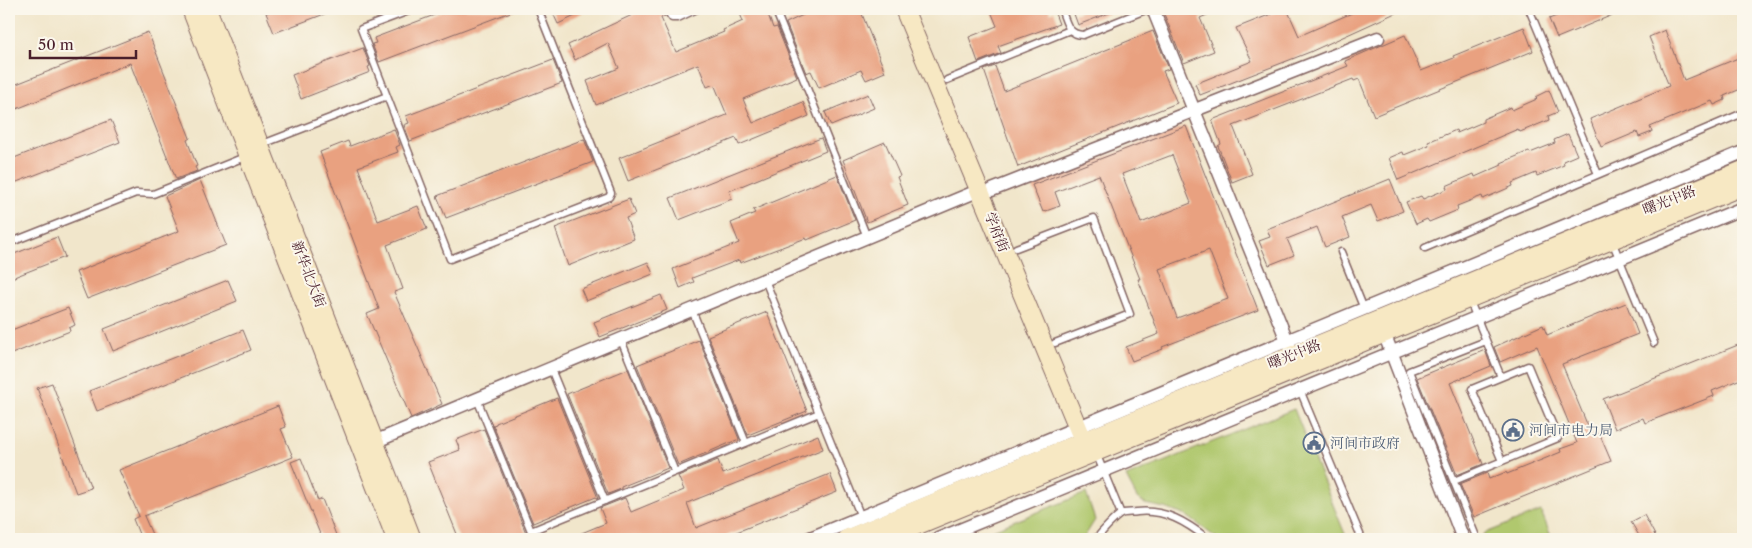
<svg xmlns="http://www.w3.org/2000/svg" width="1752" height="548" viewBox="0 0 1752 548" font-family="'Libre Caslon Text','Noto Serif SC',serif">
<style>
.green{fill:#b0c86e;stroke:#7d744c}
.building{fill:#e9a180;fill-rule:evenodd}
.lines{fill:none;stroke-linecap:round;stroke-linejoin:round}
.lane-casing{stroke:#846563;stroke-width:9}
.street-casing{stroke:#846563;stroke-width:15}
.secondary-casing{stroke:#846563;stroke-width:20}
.lane{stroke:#fff;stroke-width:6}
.street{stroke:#fff;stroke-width:12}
.secondary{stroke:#f7e8c3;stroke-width:18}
.labels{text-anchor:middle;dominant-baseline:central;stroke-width:4;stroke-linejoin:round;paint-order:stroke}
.street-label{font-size:14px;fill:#4a1f2b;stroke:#fbf7ec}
.service-label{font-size:14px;fill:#4e5e75;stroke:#fbf7ec;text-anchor:start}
</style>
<rect width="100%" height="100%" fill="#fbf7ec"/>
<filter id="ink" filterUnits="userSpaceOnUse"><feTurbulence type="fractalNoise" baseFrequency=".02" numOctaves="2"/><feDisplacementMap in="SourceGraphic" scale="10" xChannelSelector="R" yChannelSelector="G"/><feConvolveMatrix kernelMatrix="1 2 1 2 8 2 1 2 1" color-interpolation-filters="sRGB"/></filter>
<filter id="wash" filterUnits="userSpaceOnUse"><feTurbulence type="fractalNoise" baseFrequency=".0096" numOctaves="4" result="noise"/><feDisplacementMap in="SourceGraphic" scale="20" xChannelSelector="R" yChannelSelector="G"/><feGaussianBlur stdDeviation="1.12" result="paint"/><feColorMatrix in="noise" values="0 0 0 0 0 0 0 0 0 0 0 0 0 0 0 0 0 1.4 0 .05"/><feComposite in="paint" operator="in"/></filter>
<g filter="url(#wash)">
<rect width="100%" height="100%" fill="#f1e6cb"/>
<path class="green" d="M 1294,409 L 1347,539 L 1218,539 L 1187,516 L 1165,508 L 1145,504 L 1137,498 L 1126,477 Z
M 1086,493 L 1095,520 L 1083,539 L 970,539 Z
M 1541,511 L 1552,539 L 1485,539 L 1483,534 Z"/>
<g id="blocks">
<path class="building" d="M 276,9 L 335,9 L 335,10 L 274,33 L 266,13 Z
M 450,9 L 516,10 L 379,62 L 372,44 L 376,43 L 374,38 Z
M 551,9 L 590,9 L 558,24 Z
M 645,9 L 661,9 L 665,16 L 661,18 L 676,52 L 724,32 L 723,30 L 743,21 L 738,9 L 766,9 L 773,28 L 777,27 L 797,77 L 743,99 L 753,123 L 803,102 L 809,116 L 739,145 L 736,138 L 628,181 L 619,158 L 727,115 L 714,84 L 707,87 L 698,64 L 596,105 L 587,81 L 619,68 L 608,43 L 575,60 L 568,45 Z
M 816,9 L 860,9 L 885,72 L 866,80 L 861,70 L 819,88 L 811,71 L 806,73 L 786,23 Z
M 990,9 L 1049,9 L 1050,13 L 1054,11 L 1059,24 L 998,46 L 1001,53 L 978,62 L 969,37 L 997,26 Z
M 1087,9 L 1117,9 L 1117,10 L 1078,25 L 1074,14 Z
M 1162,9 L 1221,9 L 1200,18 L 1214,51 L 1184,63 Z
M 1284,9 L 1287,9 L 1299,36 L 1361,9 L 1404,9 L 1310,52 L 1200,95 L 1195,84 L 1252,61 L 1236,28 Z
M 1574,9 L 1627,9 L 1557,38 L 1549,19 Z
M 1524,27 L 1533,51 L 1374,116 L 1359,79 L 1354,81 L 1353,79 L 1233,126 L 1252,174 L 1232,182 L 1218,146 L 1221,144 L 1212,120 L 1348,66 L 1345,61 L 1405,35 L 1421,71 L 1454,58 L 1453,56 Z
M 1665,30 L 1684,80 L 1743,56 L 1743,88 L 1724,96 L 1725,100 L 1714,105 L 1712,101 L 1650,127 L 1652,132 L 1639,137 L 1637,132 L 1601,147 L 1590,119 L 1669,86 L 1649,37 Z
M 1153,31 L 1169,69 L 1163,71 L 1177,103 L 1018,167 L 984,70 L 995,66 L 1004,91 Z
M 148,32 L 190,138 L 187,140 L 197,166 L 195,167 L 197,171 L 176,179 L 130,63 L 9,112 L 9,87 Z
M 363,48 L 370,66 L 368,67 L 370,72 L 301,99 L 292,75 Z
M 553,60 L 562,83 L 410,141 L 404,125 L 409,123 L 406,116 Z
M 1549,90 L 1558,112 L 1548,116 L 1549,120 L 1520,132 L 1518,129 L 1398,180 L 1389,158 L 1403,152 L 1404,155 L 1429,145 L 1428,142 L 1456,130 L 1457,133 L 1483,122 L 1483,119 L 1511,107 L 1512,110 L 1537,99 L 1535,97 Z
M 868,94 L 874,108 L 831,126 L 825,112 Z
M 111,120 L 120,142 L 9,185 L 9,160 Z
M 1186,126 L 1258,310 L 1162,347 L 1163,349 L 1132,361 L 1126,347 L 1159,334 L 1138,279 L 1140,279 L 1099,175 L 1055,192 L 1060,206 L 1043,212 L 1032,185 ZM 1172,155 L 1191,203 L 1141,223 L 1122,174 ZM 1209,250 L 1228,299 L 1177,318 L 1159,269 Z
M 394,129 L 400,145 L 396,147 L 398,152 L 358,167 L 378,221 L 418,206 L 427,229 L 387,245 L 403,289 L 394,292 L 442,404 L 411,418 L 367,314 L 379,309 L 320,152 L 348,141 L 350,146 Z
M 1568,134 L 1577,155 L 1563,161 L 1564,165 L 1537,176 L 1536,173 L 1512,183 L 1513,186 L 1483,199 L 1482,196 L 1457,206 L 1458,210 L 1429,222 L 1427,219 L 1416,224 L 1406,202 L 1421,196 L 1423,199 L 1447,189 L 1446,186 L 1474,174 L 1475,177 L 1502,165 L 1501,163 L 1529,151 L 1530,153 L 1555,143 L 1554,140 Z
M 821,138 L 826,151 L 729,191 L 732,199 L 679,220 L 670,198 Z
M 584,139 L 593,162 L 446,218 L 437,196 Z
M 885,142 L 900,176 L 897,177 L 908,205 L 867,222 L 843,160 Z
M 837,175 L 855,220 L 807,240 L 806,238 L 740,263 L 739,260 L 692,278 L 694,282 L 680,288 L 673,269 L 739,243 L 731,223 L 755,213 L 753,210 Z
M 1390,179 L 1403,211 L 1378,221 L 1371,205 L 1342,217 L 1350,237 L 1325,247 L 1317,227 L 1287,239 L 1294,255 L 1269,265 L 1259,241 L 1270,237 L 1267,229 Z
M 200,180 L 226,245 L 87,299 L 76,272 L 179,231 L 165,196 Z
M 629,199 L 635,214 L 626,218 L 634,239 L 568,266 L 555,228 Z
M 57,237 L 65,257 L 9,279 L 9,256 Z
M 648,262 L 653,274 L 586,301 L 581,289 Z
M 228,280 L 237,301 L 113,351 L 104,329 Z
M 661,295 L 667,310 L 600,337 L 594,322 Z
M 1626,303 L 1638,334 L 1562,364 L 1592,436 L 1599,433 L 1611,461 L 1474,517 L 1460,484 L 1487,473 L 1489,479 L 1506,472 L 1507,474 L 1561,452 L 1560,449 L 1577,443 L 1537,346 L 1500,362 L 1494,347 L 1543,325 L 1547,335 Z
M 68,308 L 75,325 L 69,328 L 70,331 L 9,355 L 9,331 Z
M 767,312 L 807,411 L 748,435 L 708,336 Z
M 243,330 L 251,350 L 97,411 L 89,391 Z
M 699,340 L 739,439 L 678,465 L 637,365 Z
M 1743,343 L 1743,378 L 1712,391 L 1714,396 L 1645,423 L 1643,418 L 1615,429 L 1603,399 Z
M 1485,350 L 1491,366 L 1450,383 L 1483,464 L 1457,475 L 1417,378 Z
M 628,369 L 668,468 L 621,487 L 621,489 L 608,494 L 567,394 Z
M 52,383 L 91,488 L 76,493 L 37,388 Z
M 557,398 L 598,498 L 597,499 L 596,497 L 533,523 L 493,425 L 496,424 L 496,423 Z
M 278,406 L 286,427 L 281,429 L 293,457 L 144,516 L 154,539 L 141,539 L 133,519 L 139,516 L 119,470 Z
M 484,429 L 526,533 L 530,539 L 459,539 L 428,462 L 460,450 L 456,440 Z
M 818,435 L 823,449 L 687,503 L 696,528 L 830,474 L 837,492 L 719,539 L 567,539 L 606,523 L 600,508 L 625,498 L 631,512 L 684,490 L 678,476 L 718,460 L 723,474 Z
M 301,458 L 318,501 L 322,499 L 336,535 L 324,539 L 322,539 L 291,462 Z
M 1644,515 L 1657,539 L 1641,539 L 1631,522 Z"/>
</g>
</g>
<g filter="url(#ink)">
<use href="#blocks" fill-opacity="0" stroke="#846563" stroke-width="1"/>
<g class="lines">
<g class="lane-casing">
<path id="lane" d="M 414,9 L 361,29 L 450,259 L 609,197 L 611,193 L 538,9
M 666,9 L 672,18 L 678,18 L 697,9
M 775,9 L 867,237
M 1061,9 C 1067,23 1067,34 1083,35 L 1148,9
M 1529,9 L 1598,174
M 947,80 L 1070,30
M 260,145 L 387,96
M 1612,241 L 1654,343
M 9,243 L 136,193 L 153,194 L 247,156
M 1016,248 L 1094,218 L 1130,314 L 1055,343
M 1425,248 L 1743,113
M 1341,252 L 1364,309
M 765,280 L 861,517
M 1469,299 L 1501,377
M 692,310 L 746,443
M 621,340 L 675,472
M 551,369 L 605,501
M 1300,390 L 1362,539
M 477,399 L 531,531 L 819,413
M 1096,453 L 1121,514
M 1454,481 L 1558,438 L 1528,366 L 1472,389 L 1502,461
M 1096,539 C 1100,534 1115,517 1121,514 C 1125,512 1132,513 1137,512 C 1165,509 1186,522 1208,539
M 1477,539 L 1409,371 L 1486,341"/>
</g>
<g class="street-casing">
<path id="street" d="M 1153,9 L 1290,348
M 992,190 L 1378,38
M 1384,333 L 1463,539
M 374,442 L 980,190
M 808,539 L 1743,152
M 938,539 L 1743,208"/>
</g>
<g class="secondary-casing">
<path id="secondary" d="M 191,9 L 396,539
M 207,9 L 412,539
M 904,9 L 1088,452
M 846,539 L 1743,170
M 884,539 L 1743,186"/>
</g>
<use href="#lane" class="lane"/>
<use href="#street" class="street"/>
<use href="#secondary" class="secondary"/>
</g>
</g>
<defs>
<g id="civic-ring" transform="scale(1.125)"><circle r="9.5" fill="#fbf7ec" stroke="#5c6f8a" stroke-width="1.5"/><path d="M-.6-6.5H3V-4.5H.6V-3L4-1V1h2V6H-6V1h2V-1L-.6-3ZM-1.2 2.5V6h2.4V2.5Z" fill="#5c6f8a"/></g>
</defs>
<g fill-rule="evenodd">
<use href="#civic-ring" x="1513" y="430"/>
<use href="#civic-ring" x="1314" y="443"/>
</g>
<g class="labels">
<g class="street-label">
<text transform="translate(1669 200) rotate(-22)">曙光中路</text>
<text transform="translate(997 232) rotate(68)">学府街</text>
<text transform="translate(309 274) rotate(69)">新华北大街</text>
<text transform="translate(1294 354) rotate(-22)">曙光中路</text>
</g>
<g class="service-label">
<text x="1529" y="430">河间市电力局</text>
<text x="1330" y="443">河间市政府</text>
</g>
</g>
<rect width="1752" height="548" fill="none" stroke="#fbf7ec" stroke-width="30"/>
<path d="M30 50v8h106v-8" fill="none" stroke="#4a1f2b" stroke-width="2.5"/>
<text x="38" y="50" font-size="15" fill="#4a1f2b" stroke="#fbf7ec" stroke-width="4" paint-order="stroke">50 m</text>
</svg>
